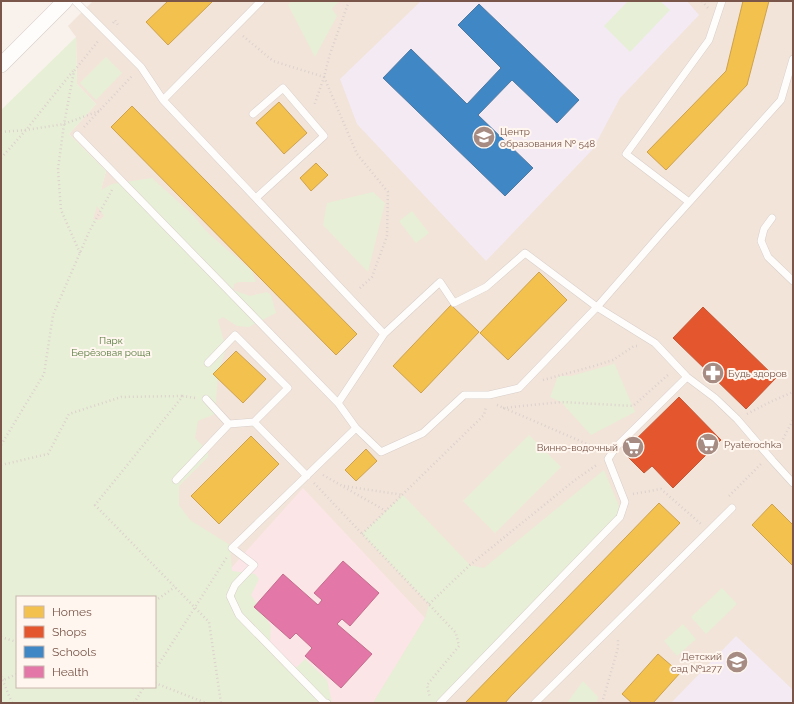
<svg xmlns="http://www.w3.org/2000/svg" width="794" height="704" viewBox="0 0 794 704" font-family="Raleway,sans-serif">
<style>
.residential{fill:#f2e4d9}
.education{fill:#f4eaf4}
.medical{fill:#fbe5e6}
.green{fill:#e7efd6;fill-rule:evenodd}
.homes{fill:#f2c14e;stroke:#cea14c}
.shops{fill:#e4572e;stroke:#c45636}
.schools{fill:#3f88c5;stroke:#5179a0}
.health{fill:#e377a8;stroke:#c46d8c}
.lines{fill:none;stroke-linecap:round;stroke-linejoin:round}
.lane-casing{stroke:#d8cec9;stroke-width:8}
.street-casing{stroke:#d8cec9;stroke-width:16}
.path{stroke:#dcd1cd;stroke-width:2.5;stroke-dasharray:1 3;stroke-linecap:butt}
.lane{stroke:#fefdfc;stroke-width:7}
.street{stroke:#fefdfc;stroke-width:15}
.labels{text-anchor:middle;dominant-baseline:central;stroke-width:4;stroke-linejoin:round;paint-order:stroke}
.poi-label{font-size:10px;fill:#7a5549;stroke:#fff7ef;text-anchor:start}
.park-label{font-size:10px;fill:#577a3e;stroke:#fff7ef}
</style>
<rect width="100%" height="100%" fill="#f9f2ec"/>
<path class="residential" d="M 93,1 L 793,1 L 793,703 L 277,703 L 136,493 L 89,232 L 106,171 L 69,134 L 96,104 L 77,84 L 76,37 L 68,26 Z"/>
<path class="education" d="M 421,1 L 687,1 L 699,15 L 620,98 L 593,149 L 486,261 L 357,124 L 340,79 Z
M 736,636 L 792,689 L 793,688 L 793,703 L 671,703 Z"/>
<path class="medical" d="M 303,488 L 425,618 L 373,703 L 305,703 L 215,586 Z"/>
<path class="green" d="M 292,1 L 339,1 L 332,9 L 337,16 L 315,57 L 288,5 Z
M 628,1 L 660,1 L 670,10 L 630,52 L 604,26 Z
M 76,37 L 77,84 L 96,104 L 69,134 L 106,171 L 101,190 L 112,184 L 152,178 L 193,215 L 208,233 L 252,271 L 256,282 L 239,282 L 234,284 L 233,290 L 250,296 L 267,292 L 271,295 L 276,313 L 249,327 L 237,326 L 223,317 L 218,320 L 226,349 L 218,373 L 215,414 L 198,421 L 195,438 L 208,451 L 208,457 L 179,486 L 179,505 L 190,520 L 230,545 L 232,571 L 255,574 L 259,579 L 251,595 L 271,626 L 270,644 L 295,668 L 297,667 L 305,659 L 327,680 L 332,703 L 1,703 L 1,110 ZM 97,206 L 104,216 L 100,220 L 93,219 ZM 17,597 L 155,597 L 155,687 L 17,687 Z
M 106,57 L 122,73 L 96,100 L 80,83 Z
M 373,192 L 385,203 L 368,272 L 323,225 L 327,203 Z
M 412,211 L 429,233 L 416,243 L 399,221 Z
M 613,360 L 635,412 L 591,435 L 561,402 L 550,397 L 558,376 L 571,376 L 614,364 Z
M 529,435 L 561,467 L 495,533 L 463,501 Z
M 604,470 L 619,506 L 617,516 L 437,703 L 373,703 L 425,618 L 429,604 L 362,534 L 403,495 L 470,565 L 484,568 Z
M 722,588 L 737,604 L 706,634 L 691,617 Z
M 683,624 L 696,639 L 677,656 L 664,641 Z
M 583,681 L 598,697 L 596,703 L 567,703 Z"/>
<path class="homes" d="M 168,1 L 213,1 L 168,45 L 146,22 Z
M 743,1 L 769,1 L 747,85 L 666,170 L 647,152 L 726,71 Z
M 279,102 L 307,133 L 284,154 L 256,123 Z
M 132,106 L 357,334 L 336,355 L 111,127 Z
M 316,163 L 328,175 L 311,191 L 300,178 Z
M 539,272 L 567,300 L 508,360 L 480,333 Z
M 451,305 L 479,332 L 421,393 L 393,366 Z
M 236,351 L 266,379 L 243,403 L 213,374 Z
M 251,436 L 279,464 L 219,524 L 191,496 Z
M 366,449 L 377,461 L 356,481 L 345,470 Z
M 659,503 L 680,523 L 511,696 L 505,703 L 465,703 Z
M 772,504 L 793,525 L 793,566 L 752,525 Z
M 658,654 L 680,673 L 653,703 L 632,703 L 622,694 Z"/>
<path class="shops" d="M 703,307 L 776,378 L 746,409 L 673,338 Z
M 679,397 L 721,440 L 673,488 L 652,466 L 644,473 L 623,452 Z"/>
<path class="schools" d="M 479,4 L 579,100 L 557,123 L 512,80 L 478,115 L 533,168 L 505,196 L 383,78 L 411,49 L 467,104 L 501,68 L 458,25 Z"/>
<path class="health" d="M 343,561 L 379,593 L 350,626 L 342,619 L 337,624 L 372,654 L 341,688 L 305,656 L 312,648 L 296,633 L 290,639 L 254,607 L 283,574 L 318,605 L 322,600 L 314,593 Z"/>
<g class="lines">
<g class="lane-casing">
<path id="lane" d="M 75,1 L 141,67 L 163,100 L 261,1
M 793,59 L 781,100 L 665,229 L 597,307 L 519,388 L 489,395 L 464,395 L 423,433 L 381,452 L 356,428 L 338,403 L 384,334 L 440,282 L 454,303 L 486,287 L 525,253 L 597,307 L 655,343 L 687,377 L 715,398 L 737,419 L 773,461 L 793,483
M 163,100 L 384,334
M 253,114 L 283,88 L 324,136 L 256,198
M 77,135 L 338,403
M 689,202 L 626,154 L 709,40 L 722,1
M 772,218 L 764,229 L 761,241 L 768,257 L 793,281
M 208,363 L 235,335 L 288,388 L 254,422
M 206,399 L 229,424
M 176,480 L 229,424 L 254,422 L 307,476
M 327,703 L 324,702 L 239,615 L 230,596 L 235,585 L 254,565 L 232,548 L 356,428
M 440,703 L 620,517 L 625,502 L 608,459 L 616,447 L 687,377
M 535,703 L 732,508"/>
</g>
<g class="street-casing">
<path id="street" d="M 1,65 L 65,1"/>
</g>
<path class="path" d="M 349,1 L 330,54 L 324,77 L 357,154 L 388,192 L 387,236 L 372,277 L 358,290
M 702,1 L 708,8
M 113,23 L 115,20 L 119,27
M 243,36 L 273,61 L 324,77 L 314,106
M 84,127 L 133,75
M 1,132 L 26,130 L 64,124 L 99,111
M 1,158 L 26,130 L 73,71
M 80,253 L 61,210 L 58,169 L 64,124 L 74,71 L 99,40
M 543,380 L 594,366 L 613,360 L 634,346 L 637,346
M 195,398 L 183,396 L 95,505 L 209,622 L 221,703
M 497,405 L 601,450
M 503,408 L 561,402 L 633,406 L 669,374
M 747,414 L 770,402 L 793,392
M 1,445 L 44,374 L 53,315 L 89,232 L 113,188
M 778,450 L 786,433 L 793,420
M 1,465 L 48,454 L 69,414 L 121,397 L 183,396
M 323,475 L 386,511
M 314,483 L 456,633 L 459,646 L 427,685 L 430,698
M 344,486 L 403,495
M 633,494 L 661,489 L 701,524
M 729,496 L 761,464
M 362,534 L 484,415 L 486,407
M 155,601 L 175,587
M 429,604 L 470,565 L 575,480 L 598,464
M 1,637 L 17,642
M 155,670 L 227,557
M 1,676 L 12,703
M 1,681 L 17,674
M 155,683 L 206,703
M 134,703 L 144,687
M 602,703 L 618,648 L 618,638"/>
<use href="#lane" class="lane"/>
<use href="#street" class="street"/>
</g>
<defs>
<g id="school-disc" transform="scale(1.15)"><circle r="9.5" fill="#a68c82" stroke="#fff7ef"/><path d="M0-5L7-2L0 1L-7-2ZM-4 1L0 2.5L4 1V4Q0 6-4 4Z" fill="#fff"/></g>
<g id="pharmacy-disc" transform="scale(1.15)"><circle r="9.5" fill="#a68c82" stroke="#fff7ef"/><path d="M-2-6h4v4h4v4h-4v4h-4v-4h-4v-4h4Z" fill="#fff"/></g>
<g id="supermarket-disc" transform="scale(1.15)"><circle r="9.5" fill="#a68c82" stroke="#fff7ef"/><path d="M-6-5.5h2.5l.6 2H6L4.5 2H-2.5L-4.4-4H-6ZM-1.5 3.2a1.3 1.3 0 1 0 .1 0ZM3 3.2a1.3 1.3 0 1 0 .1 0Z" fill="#fff"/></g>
</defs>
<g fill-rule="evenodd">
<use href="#school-disc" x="484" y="137"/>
<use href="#pharmacy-disc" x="713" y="373"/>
<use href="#supermarket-disc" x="708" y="444"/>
<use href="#supermarket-disc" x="633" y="447"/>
<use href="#school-disc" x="737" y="662"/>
</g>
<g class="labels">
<g class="poi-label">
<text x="500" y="131">Центр<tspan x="500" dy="12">образования № 548</tspan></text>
<text x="728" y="373">Будь здоров</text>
<text x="724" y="444">Pyaterochka</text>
<text x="618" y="447" text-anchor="end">Винно-водочный</text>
<text x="722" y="656" text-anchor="end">Детский<tspan x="722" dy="12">сад №1277</tspan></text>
</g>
<g class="park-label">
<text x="111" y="340">Парк<tspan x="111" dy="12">Берёзовая роща</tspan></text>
</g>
</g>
<rect width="794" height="704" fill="none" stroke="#7a5549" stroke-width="4"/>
<rect x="16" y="596" width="140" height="92" fill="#fff7ef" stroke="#cab6ad"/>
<rect x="24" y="606" width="20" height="12" fill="#f2c14e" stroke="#cab6ad"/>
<text x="52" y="616" font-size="12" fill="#7a5549">Homes</text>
<rect x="24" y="626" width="20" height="12" fill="#e4572e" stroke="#cab6ad"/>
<text x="52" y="636" font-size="12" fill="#7a5549">Shops</text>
<rect x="24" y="646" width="20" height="12" fill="#3f88c5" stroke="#cab6ad"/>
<text x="52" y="656" font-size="12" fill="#7a5549">Schools</text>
<rect x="24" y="666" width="20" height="12" fill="#e377a8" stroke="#cab6ad"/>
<text x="52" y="676" font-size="12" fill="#7a5549">Health</text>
</svg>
